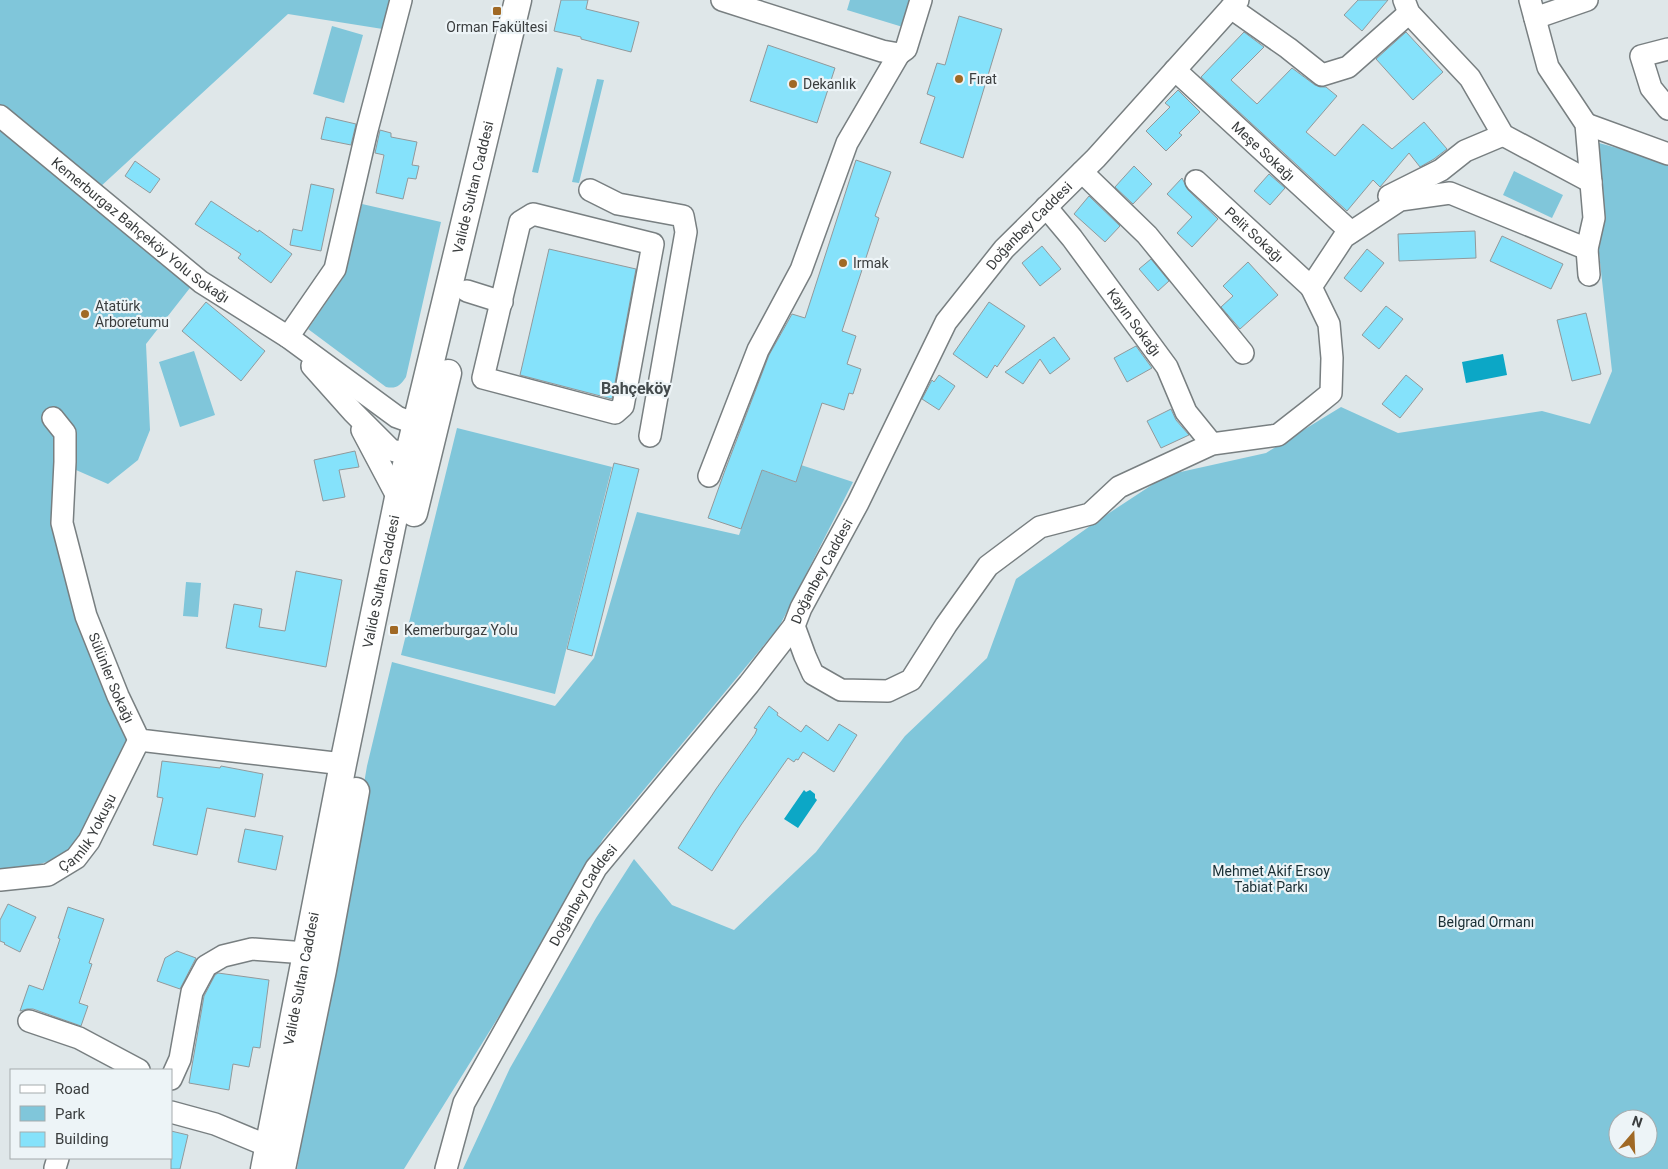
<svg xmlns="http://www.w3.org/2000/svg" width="1668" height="1169" viewBox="0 0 1668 1169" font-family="Roboto,sans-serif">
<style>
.green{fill:#80c6da;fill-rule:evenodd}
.water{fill:#0ca7c6}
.building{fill:#85e2fb;stroke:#92999b}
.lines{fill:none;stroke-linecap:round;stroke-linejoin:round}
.minor-casing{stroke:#787f81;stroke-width:24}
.major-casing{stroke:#787f81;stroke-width:29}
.minor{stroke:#fff;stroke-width:21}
.major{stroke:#fff;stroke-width:26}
.poi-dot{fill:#a06925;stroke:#edf4f7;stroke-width:2}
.labels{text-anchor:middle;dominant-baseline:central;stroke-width:4.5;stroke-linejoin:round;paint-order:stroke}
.poi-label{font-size:14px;fill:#3a3d3e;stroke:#edf4f7;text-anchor:start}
.street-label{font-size:14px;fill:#3a3d3e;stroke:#edf4f7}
.park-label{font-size:14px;fill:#182d33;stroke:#edf4f7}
.quarter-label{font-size:16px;font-weight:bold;fill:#434a4c;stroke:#edf4f7}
</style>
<rect width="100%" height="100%" fill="#dfe7e9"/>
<path class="green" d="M 0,0 L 394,0 L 389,30 L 288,14 L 87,199 L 193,284 L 146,344 L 150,430 L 138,460 L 108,484 L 60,463 L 62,523 L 139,740 L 72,854 L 40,864 L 0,870 Z
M 850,0 L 914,0 L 906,28 L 847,10 Z
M 332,26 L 363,35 L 344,103 L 313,94 Z
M 557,67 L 563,69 L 538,173 L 532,172 Z
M 597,79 L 604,80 L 579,183 L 572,182 Z
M 1599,143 L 1668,162 L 1668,1169 L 463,1169 L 510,1068 L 596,918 L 634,859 L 672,905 L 734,930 L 816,852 L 905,736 L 987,658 L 1016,579 L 1097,521 L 1167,475 L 1266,453 L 1341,407 L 1398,433 L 1542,411 L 1590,424 L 1612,371 L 1598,244 ZM 1618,1119 L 1648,1119 L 1648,1149 L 1618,1149 Z
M 1514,171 L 1563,195 L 1552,218 L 1503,195 Z
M 362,204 L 441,222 L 406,377 C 400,386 396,389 386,387 L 308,329 L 343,278 Z
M 194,351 L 215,415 L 180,427 L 159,362 Z
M 457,428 L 612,467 L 555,694 L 401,655 Z
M 801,465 L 853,482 L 779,627 L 603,839 L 504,1008 L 404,1169 L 297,1169 L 367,766 L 392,662 L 555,706 L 594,658 L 637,512 L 739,535 L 761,470 L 796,482 Z
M 186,582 L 201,583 L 198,617 L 183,616 Z"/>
<path class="water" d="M 1503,354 L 1507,375 L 1466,383 L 1462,362 Z
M 804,790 L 806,792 L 810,790 L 815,794 L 815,798 L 817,800 L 798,828 L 784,819 Z"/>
<path class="building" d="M 561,0 L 588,0 L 586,9 L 639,22 L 631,52 L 581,39 L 581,37 L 554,31 Z
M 1358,0 L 1388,0 L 1362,31 L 1344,15 Z
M 959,16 L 1002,29 L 963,158 L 920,143 L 935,97 L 927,94 L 937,63 L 945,65 Z
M 1244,32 L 1264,47 L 1231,80 L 1257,104 L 1292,68 L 1315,85 L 1320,87 L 1326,87 L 1337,96 L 1306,132 L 1335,156 L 1363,124 L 1392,149 L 1424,122 L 1447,149 L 1434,159 L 1420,167 L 1409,153 L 1380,187 L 1373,180 L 1347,211 L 1201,77 Z
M 1406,32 L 1443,72 L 1413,100 L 1376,59 Z
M 768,45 L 835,68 L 817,123 L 750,101 Z
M 1178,90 L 1200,112 L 1179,133 L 1182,135 L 1166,151 L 1146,131 L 1170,107 L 1165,103 Z
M 326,117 L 356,124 L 351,145 L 321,139 Z
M 380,130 L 391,133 L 391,137 L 417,142 L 412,165 L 419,166 L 416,179 L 408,178 L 403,199 L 376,193 L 384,155 L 375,153 Z
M 856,160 L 891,172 L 875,216 L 879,218 L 842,331 L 856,336 L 847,364 L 861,369 L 853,394 L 849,393 L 844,410 L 822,403 L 796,482 L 762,470 L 741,529 L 708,518 L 724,473 L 769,355 L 792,314 L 805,318 Z
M 135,161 L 160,179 L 150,193 L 125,176 Z
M 1134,166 L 1152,184 L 1133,204 L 1115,187 Z
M 1269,174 L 1285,188 L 1270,205 L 1254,191 Z
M 1182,178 L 1188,190 L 1218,219 L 1192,247 L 1177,233 L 1192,217 L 1167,194 Z
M 311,184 L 334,189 L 321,251 L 290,245 L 293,229 L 302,231 Z
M 1089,196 L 1120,226 L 1105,242 L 1074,214 Z
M 211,201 L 258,232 L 259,230 L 292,254 L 271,283 L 238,258 L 241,254 L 195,224 Z
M 1475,231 L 1476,258 L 1399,261 L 1398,234 Z
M 1502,236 L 1563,264 L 1551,289 L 1490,261 Z
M 1042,246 L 1061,269 L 1040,286 L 1022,263 Z
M 549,249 L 636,269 L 612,399 L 520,375 Z
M 1367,249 L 1384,263 L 1361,292 L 1344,278 Z
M 1151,259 L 1169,281 L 1158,291 L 1139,269 Z
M 1248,262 L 1278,295 L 1240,329 L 1221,307 L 1233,296 L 1223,286 Z
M 206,302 L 265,351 L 241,381 L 182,331 Z
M 989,302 L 1025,326 L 997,367 L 995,365 L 987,378 L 953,354 Z
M 1386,306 L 1403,319 L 1379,349 L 1362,335 Z
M 1586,313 L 1601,374 L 1572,381 L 1557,320 Z
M 1054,337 L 1070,359 L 1050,374 L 1040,359 L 1023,384 L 1005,372 Z
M 1136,346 L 1152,368 L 1127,382 L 1114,358 Z
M 939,375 L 955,386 L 939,410 L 922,399 L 932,380 L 934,382 Z
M 1406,375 L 1423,389 L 1400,418 L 1382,404 Z
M 1171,409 L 1176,420 L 1189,435 L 1161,448 L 1147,421 Z
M 355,451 L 359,467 L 339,470 L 345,497 L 323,501 L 314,460 Z
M 614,463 L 639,469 L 592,656 L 567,649 Z
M 296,571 L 342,580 L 326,667 L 226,648 L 234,604 L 262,609 L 259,627 L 285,631 Z
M 769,706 L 778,713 L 777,715 L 801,732 L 806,725 L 828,741 L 839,724 L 857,735 L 834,772 L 803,752 L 798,760 L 796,759 L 794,762 L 788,758 L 741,825 L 712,871 L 678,848 L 716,789 L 755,734 L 757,729 L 754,728 Z
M 162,761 L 220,768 L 221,766 L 263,774 L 255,817 L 207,808 L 197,855 L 153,845 L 163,798 L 157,797 Z
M 245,829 L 283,836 L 276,870 L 238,862 Z
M 8,904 L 36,917 L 20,952 L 4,944 L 5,943 L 0,941 L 0,920 Z
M 68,907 L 104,919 L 89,963 L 92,964 L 79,1003 L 88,1006 L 81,1026 L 33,1009 L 27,1009 L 20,1011 L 29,985 L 43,990 L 60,939 L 58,938 Z
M 177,951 L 196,958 L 180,989 L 157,981 L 165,958 Z
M 218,973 L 269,980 L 260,1048 L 253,1047 L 249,1067 L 233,1064 L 229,1090 L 189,1083 L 204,996 L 215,975 Z
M 171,1131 L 188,1135 L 180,1169 L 171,1169 Z"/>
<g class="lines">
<g class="minor-casing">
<g id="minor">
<path d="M 722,0 L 882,51 L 899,54 L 906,49 L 921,0"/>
<path d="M 1404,0 L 1409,13 L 1470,78 L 1503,135 L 1591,182"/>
<path d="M 1530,0 L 1548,67 L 1586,124 L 1594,218 L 1587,249 L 1589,275"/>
<path d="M 1231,8 L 1288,48 L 1322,75 L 1348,67 L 1409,13"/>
<path d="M 1535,18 L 1587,0"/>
<path d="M 1668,49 L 1641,56 L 1651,88 L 1668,109"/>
<path id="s1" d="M 1175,70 L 1351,232"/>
<path id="s2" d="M 0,116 L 201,282 L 288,337 L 397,417 L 408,421 L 417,422"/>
<path d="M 1586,124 L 1668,154"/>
<path d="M 1082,172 L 1147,235 L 1243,353"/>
<path id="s3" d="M 1196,181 L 1311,287"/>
<path d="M 590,190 L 618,204 L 683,216 L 686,232 L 650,436"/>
<path d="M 1389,196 L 1441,170 L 1465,151 L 1503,135"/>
<path id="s4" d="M 1046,207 L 1072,238 L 1167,367 L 1186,412 L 1212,444"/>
<path d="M 533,214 L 653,244 L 623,406 L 615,413 L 483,378 L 520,222 Z"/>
<path d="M 467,291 L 502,302"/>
<path d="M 288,337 L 335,269 L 367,130 L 401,0"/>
<path d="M 312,366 L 353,412 L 391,450 L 409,454 L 424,449"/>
<path id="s5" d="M 53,418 L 65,433 L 65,462 L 62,523 L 86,616 L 118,696 L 139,740 L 343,764"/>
<path d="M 362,430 L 398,498"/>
<path d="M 709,476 L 758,350 L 801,270 L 847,143 L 899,54"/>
<path d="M 794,626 L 805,656 L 813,674 L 841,690 L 888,691 L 911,680 L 946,625 L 988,566 L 1040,527 L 1090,514 L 1119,487 L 1212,444 L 1278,435 L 1310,410 L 1331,393 L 1332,358 L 1329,324 L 1311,287 L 1344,237 L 1400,200 L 1450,193 L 1587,249"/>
<path id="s6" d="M 0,880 L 48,875 L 76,858 L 89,841 L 139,740"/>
<path d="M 29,1021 L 79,1038 L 139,1070"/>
<path d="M 171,1079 L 180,1059 L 192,992 L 206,966 L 223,956 L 252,949 L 306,953"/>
<path d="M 171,1112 L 215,1124 L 268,1146"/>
<path d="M 55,1168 L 58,1158"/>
<path id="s7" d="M 446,1169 L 464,1103 L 596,868 L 749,684 L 794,626 L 801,608 L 858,503 L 946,322 L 1004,249 L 1096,158 L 1238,0"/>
</g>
</g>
<g class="major-casing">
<g id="major">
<path d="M 414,513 L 448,373"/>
<path id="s8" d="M 264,1169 L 343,764 L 398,498 L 518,0"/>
<path d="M 282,1169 L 323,970 L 356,791"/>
</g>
</g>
<use href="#minor" class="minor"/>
<use href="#major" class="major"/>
</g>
<g class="poi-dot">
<rect x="492" y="6" width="10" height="10" rx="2.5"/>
<circle cx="959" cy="79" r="5"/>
<circle cx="793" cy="84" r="5"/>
<circle cx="843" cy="263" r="5"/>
<circle cx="85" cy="314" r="5"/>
<rect x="389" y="625" width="10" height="10" rx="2.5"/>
</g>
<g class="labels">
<g class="poi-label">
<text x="497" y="27" text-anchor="middle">Orman Fakültesi</text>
<text x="969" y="79">Fırat</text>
<text x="803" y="84">Dekanlık</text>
<text x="853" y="263">Irmak</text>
<text x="95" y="306">Atatürk<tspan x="95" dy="16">Arboretumu</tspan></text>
<text x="404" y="630">Kemerburgaz Yolu</text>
</g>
<g class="street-label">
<text stroke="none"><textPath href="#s1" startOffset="120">Meşe Sokağı</textPath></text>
<text stroke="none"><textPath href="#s8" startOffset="1004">Valide Sultan Caddesi</textPath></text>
<text stroke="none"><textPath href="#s7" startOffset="1118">Doğanbey Caddesi</textPath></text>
<text stroke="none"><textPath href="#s2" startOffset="181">Kemerburgaz Bahçeköy Yolu Sokağı</textPath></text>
<text stroke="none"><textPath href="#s3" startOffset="79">Pelit Sokağı</textPath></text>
<text stroke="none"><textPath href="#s4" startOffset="145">Kayın Sokağı</textPath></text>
<text stroke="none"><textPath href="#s7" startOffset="712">Doğanbey Caddesi</textPath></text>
<text stroke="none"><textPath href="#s8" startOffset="599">Valide Sultan Caddesi</textPath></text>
<text stroke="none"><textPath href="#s5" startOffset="272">Sülünler Sokağı</textPath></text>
<text stroke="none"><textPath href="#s6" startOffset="108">Çamlık Yokuşu</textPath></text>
<text stroke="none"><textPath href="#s7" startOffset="308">Doğanbey Caddesi</textPath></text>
<text stroke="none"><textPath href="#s8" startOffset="194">Valide Sultan Caddesi</textPath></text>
</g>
<g class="park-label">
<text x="1271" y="871">Mehmet Akif Ersoy<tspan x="1271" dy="16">Tabiat Parkı</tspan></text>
<text x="1486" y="922">Belgrad Ormanı</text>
</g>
<g class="quarter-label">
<text x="636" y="388">Bahçeköy</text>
</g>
</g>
<rect x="10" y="1069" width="162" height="90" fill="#edf4f7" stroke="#a5abad"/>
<rect x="20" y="1085" width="25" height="8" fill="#ffffff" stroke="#a5abad"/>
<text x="55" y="1094" font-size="15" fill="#3a3d3e">Road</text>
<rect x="20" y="1106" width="25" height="15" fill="#80c6da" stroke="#a5abad"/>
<text x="55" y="1119" font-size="15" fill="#3a3d3e">Park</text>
<rect x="20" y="1132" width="25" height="15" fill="#85e2fb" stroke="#a5abad"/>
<text x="55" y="1144" font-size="15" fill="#3a3d3e">Building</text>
<g transform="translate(1633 1134) rotate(19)"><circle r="24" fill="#edf4f7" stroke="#a5abad"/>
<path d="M0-4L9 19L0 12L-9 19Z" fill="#a06925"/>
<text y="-8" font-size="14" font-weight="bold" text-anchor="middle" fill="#3a3d3e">N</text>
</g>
</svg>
